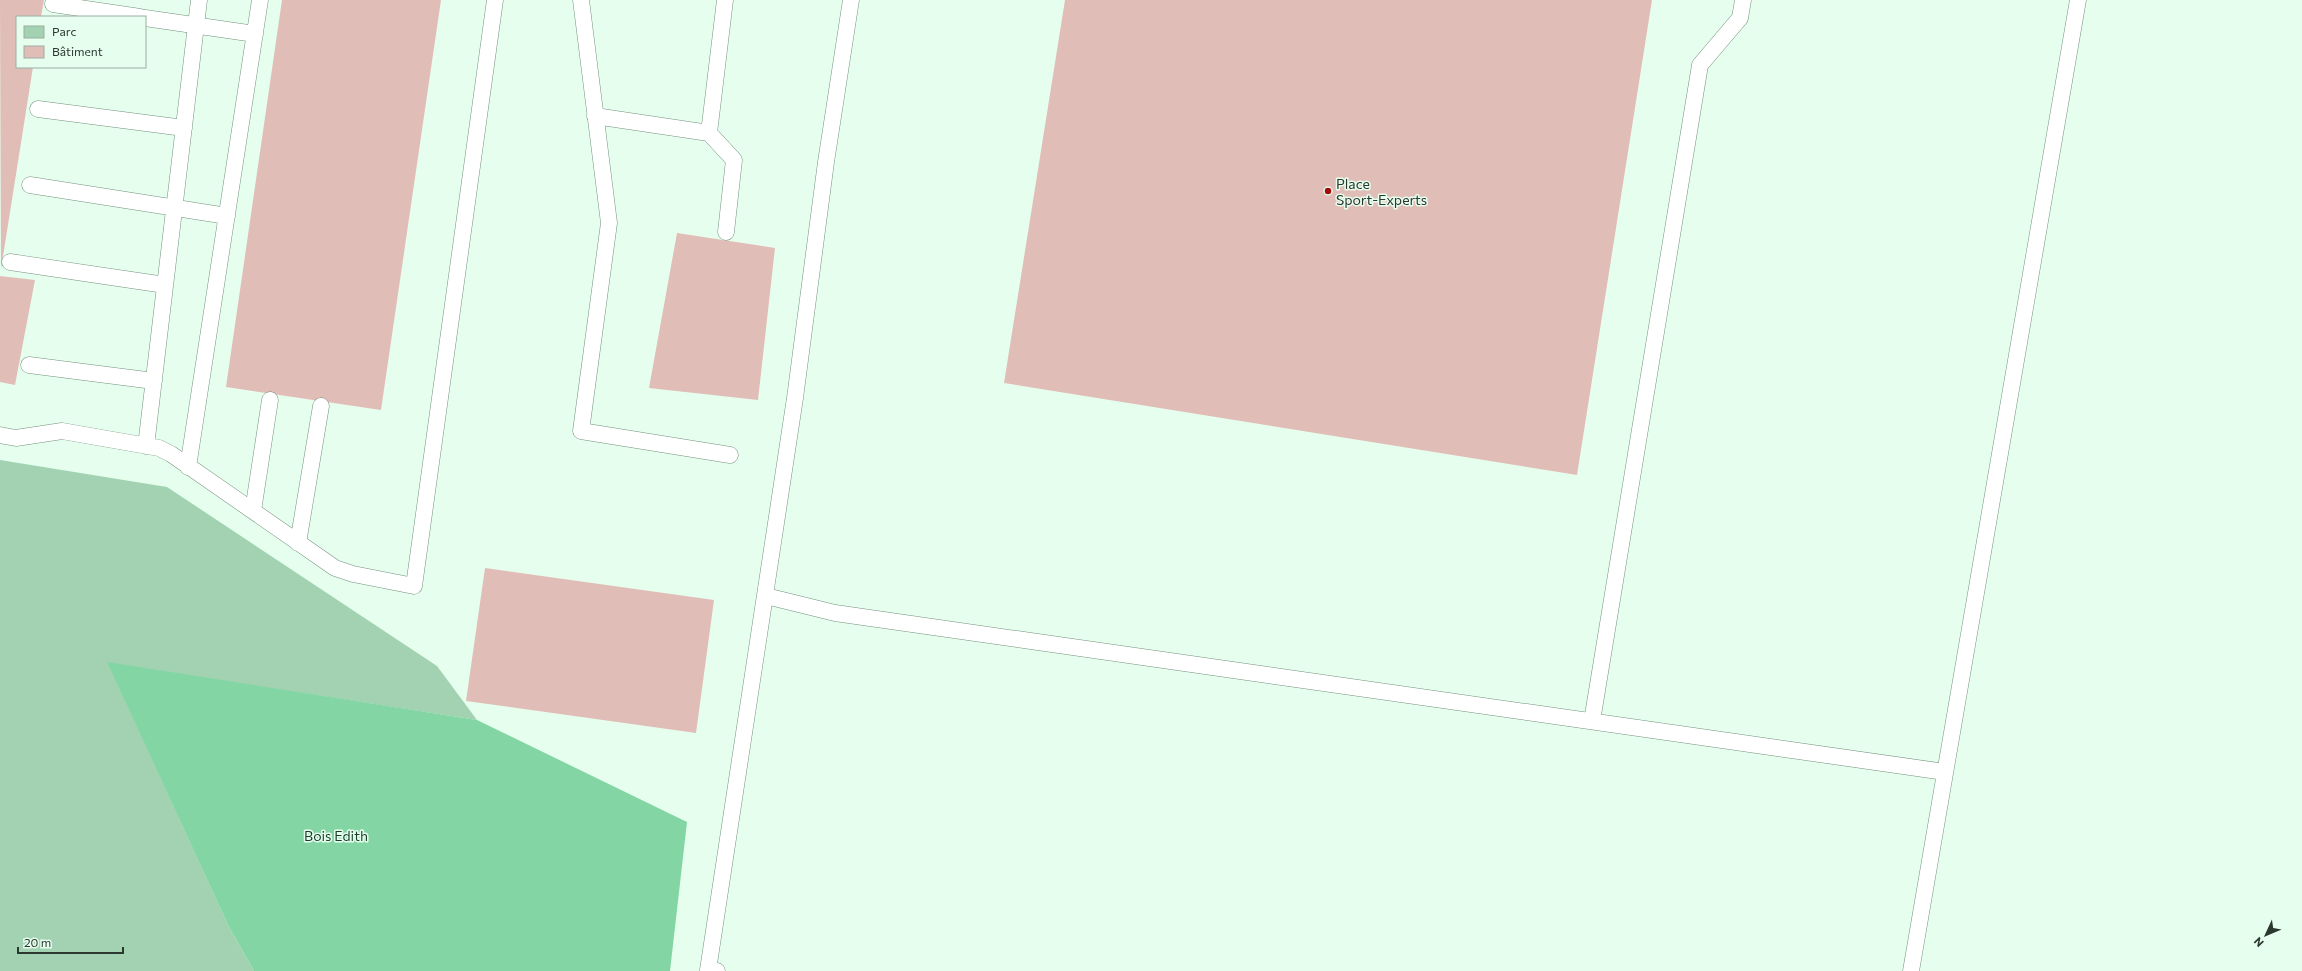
<svg xmlns="http://www.w3.org/2000/svg" width="2302" height="971" viewBox="0 0 2302 971" font-family="Commissioner,sans-serif">
<style>
.green{fill:#a2d2b2}
.forest{fill:#83d6a3}
.building{fill:#e1bdb7}
.lines{fill:none;stroke-linecap:round;stroke-linejoin:round}
.service-casing{stroke:#75917f;stroke-width:17}
.service{stroke:#fff;stroke-width:16}
.poi-dot{fill:#a30c08;stroke:#e6feee;stroke-width:1.5}
.labels{text-anchor:middle;dominant-baseline:central;stroke-width:3;stroke-linejoin:round;paint-order:stroke}
.poi-label{font-size:14px;fill:#2b372f;stroke:#e6feee;text-anchor:start}
.park-label{font-size:14px;fill:#183c27;stroke:#e6feee}
</style>
<rect width="100%" height="100%" fill="#e6feee"/>
<path class="green" d="M 0,460 L 167,487 L 437,666 L 477,720 L 108,663 L 228,925 L 254,971 L 0,971 Z"/>
<path class="forest" d="M 107,662 L 477,720 L 687,822 L 670,971 L 254,971 L 228,925 Z"/>
<path class="building" d="M 0,0 L 44,0 L 41,17 L 17,17 L 17,67 L 33,67 L 1,269 Z
M 282,0 L 441,0 L 381,410 L 226,387 Z
M 1065,0 L 1652,0 L 1577,475 L 1004,383 Z
M 677,233 L 775,248 L 758,400 L 649,388 Z
M 0,276 L 35,280 L 15,385 L 0,382 Z
M 485,568 L 714,600 L 696,733 L 466,701 Z"/>
<g class="lines">
<g class="service-casing">
<path id="service" d="M 581,0 L 609,223 L 581,431 L 730,455
M 53,4 L 140,17
M 145,18 L 255,34
M 38,109 L 184,128
M 595,116 L 709,133 L 725,0
M 709,133 L 734,160 L 726,232
M 30,185 L 227,216
M 10,262 L 165,285
M 29,365 L 154,381
M 0,435 L 16,438 L 62,431 L 159,448 L 171,454 L 335,568 L 353,574 L 414,586 L 495,0
M 146,446 L 199,0
M 188,467 L 260,0
M 253,511 L 270,400
M 298,543 L 321,406
M 766,596 L 835,613 L 1945,772
M 1592,721 L 1700,65 L 1740,18 L 1743,0
M 717,971 L 708,970 L 795,398 L 826,162 L 851,0
M 1911,971 L 2078,0"/>
</g>
<use href="#service" class="service"/>
</g>
<circle class="poi-dot" cx="1328" cy="191" r="4"/>
<g class="labels">
<g class="poi-label">
<text x="1336" y="183">Place<tspan x="1336" dy="16">Sport-Experts</tspan></text>
</g>
<g class="park-label">
<text x="336" y="835">Bois Edith</text>
</g>
</g>
<rect x="16" y="16" width="130" height="52" fill="#e6feee" stroke="#9baea2"/>
<rect x="24" y="26" width="20" height="12" fill="#a2d2b2" stroke="#9baea2"/>
<text x="52" y="36" font-size="12" fill="#2b372f">Parc</text>
<rect x="24" y="46" width="20" height="12" fill="#e1bdb7" stroke="#9baea2"/>
<text x="52" y="56" font-size="12" fill="#2b372f">Bâtiment</text>
<g transform="translate(2266 935) rotate(226)" stroke="#e6feee" stroke-width="3" paint-order="stroke">
<path d="M0-3L7 15L0 10L-7 15Z" fill="#2b372f"/>
<text y="-6" font-size="11" font-weight="bold" text-anchor="middle" fill="#2b372f">N</text>
</g>
<path d="M18 947v6h105v-6" fill="none" stroke="#2b372f" stroke-width="2"/>
<text x="24" y="947" font-size="12" fill="#2b372f" stroke="#e6feee" stroke-width="3" paint-order="stroke">20 m</text>
</svg>
